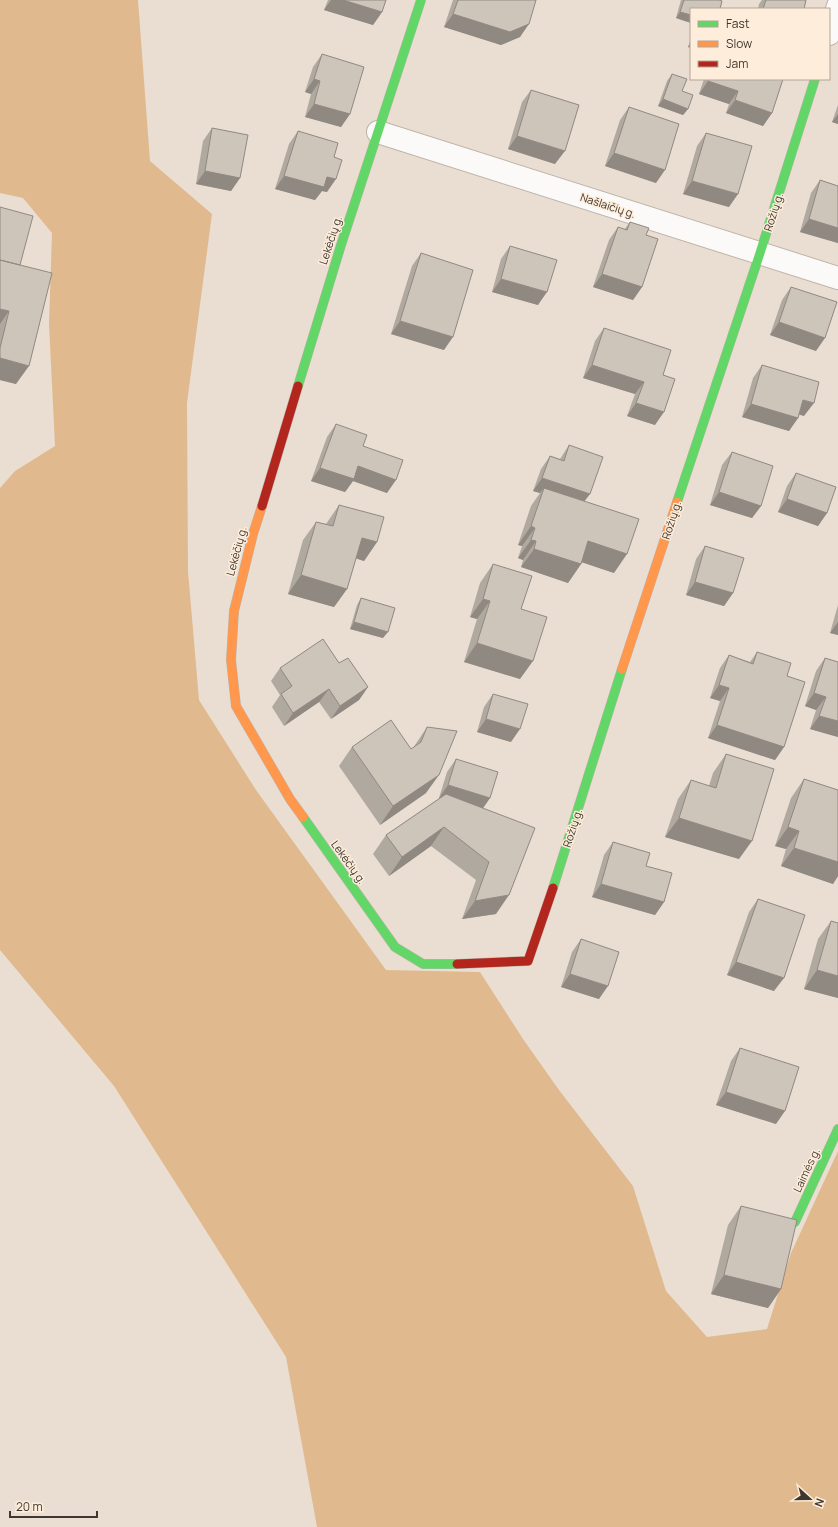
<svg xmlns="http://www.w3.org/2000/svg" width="838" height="1527" viewBox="0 0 838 1527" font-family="Manrope,sans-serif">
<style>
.forest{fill:#e0ba8e}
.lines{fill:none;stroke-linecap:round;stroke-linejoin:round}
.street-casing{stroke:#bdb4aa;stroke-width:24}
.fast-casing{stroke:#bdb4aa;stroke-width:10}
.slow-casing{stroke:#bdb4aa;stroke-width:10}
.jam-casing{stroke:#bdb4aa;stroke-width:10}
.street{stroke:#fcfaf8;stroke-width:22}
.fast{stroke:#63d668;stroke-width:9}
.slow{stroke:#ff974d;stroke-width:9}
.jam{stroke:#b3261e;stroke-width:9}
.wall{fill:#b0a9a0}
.shaded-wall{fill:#908982}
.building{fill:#cdc4ba;stroke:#908982}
.labels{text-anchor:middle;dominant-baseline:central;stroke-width:3;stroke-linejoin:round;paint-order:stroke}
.street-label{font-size:11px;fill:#40382f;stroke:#feeddb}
</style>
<rect width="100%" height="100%" fill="#eaded2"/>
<path class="forest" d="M 0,0 L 138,0 L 150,161 L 212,214 L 187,403 L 188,571 L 199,700 L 256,790 L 386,970 L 480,972 L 523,1039 L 559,1090 L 633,1186 L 666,1291 L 707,1337 L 767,1329 L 791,1253 L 838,1151 L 838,1527 L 317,1527 L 286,1357 L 114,1086 L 0,950 L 0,488 L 15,471 L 55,446 L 49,324 L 52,233 L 23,198 L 0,193 Z"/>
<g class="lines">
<g class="street-casing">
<path id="street" d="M 829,34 L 838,6
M 378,132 L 838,278"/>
</g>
<g class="fast-casing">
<path id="fast" d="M 298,386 L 341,245 L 421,0
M 677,502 L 760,253 L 815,79
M 303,817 L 395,947 L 423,964 L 457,964
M 553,888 L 622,669
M 795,1222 L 838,1129"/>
</g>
<g class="slow-casing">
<path id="slow" d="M 262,506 L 253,534 L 234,611 L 231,660 L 236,706 L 290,799 L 303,817
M 622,669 L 677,502"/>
</g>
<g class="jam-casing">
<path id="jam" d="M 262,506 L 298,386
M 457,964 L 528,961 L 553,888"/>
</g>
<use href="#street" class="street"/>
<use href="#fast" class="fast"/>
<use href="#slow" class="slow"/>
<use href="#jam" class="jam"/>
</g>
<path class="wall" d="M 328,0 L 386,0 L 382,12 L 373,25 L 324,10 Z
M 453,0 L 536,0 L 520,37 L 501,45 L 444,27 Z
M 681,0 L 719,0 L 691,9 L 691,23 L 676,18 Z
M 762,0 L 806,0 L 804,9 L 758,9 L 759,4 Z
M 691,38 L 691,48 L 688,47 Z
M 322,54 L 350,114 L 341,127 L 305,117 L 311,94 L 305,92 L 313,67 Z
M 672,74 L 682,91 L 688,109 L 683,115 L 658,106 L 667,81 Z
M 704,79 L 783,79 L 772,113 L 763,126 L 726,113 L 729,104 L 699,94 Z
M 531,90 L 555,164 L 508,149 L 522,102 Z
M 838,105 L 838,124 L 832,122 Z
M 629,107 L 656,183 L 605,166 L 620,120 Z
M 212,128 L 240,178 L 231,191 L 196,184 L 203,141 Z
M 298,131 L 334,157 L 327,192 L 322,191 L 315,200 L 275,189 L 289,144 Z
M 706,133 L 729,207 L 683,194 L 697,146 Z
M 820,180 L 838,186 L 838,243 L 800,232 L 811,193 Z
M 0,207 L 20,265 L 16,384 L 0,380 Z
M 630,222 L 646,235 L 642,287 L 633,300 L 593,287 L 609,240 L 618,227 L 624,230 Z
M 510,246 L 538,305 L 492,292 L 501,259 Z
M 421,253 L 444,350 L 391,334 L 412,266 Z
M 791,287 L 816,351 L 770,335 L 782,300 Z
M 604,328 L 663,375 L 655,425 L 627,416 L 635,394 L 583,378 L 595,341 Z
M 762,365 L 804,416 L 799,414 L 798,418 L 789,431 L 742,417 L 753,378 Z
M 336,424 L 363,446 L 387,493 L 353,481 L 345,492 L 311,481 L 327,437 Z
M 569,445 L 585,501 L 614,573 L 582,562 L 581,564 L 568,583 L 521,567 L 523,560 L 518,558 L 522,546 L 518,545 L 531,506 L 540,493 L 533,491 L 541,469 L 550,456 L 560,459 Z
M 732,452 L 761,506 L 752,518 L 710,505 L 722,465 Z
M 796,473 L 827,513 L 818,526 L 778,512 L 787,486 Z
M 339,505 L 377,542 L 364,561 L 356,558 L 347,589 L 334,607 L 288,594 L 303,540 L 316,522 L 326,524 Z
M 705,546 L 733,593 L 724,606 L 686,595 L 696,559 Z
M 493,564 L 521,609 L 520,679 L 464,662 L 477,619 L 470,617 L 480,583 Z
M 361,598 L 383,638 L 350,629 L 357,605 Z
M 838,605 L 838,635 L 830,633 Z
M 757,652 L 787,676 L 784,747 L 775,760 L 708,738 L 720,701 L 710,698 L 720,668 L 729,655 L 750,662 Z
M 825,658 L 838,662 L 838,737 L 810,729 L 816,710 L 805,706 L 816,671 Z
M 339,663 L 368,687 L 359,700 L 331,719 L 319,702 L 284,726 L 272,707 L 280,695 L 271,681 L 280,668 Z
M 493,694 L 511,742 L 477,732 L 484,707 Z
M 427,727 L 426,793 L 380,825 L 339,766 L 352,747 L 411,749 L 413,748 Z
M 726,754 L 739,859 L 665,837 L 678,799 L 691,780 L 709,786 L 713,773 Z
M 456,759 L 490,798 L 483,808 L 496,914 L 462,919 L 476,880 L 431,846 L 389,876 L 373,854 L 386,835 L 440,798 L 439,798 L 447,772 Z
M 804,779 L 838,790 L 838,876 L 833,884 L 781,866 L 786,849 L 775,846 L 791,798 Z
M 613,842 L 646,866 L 664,902 L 655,915 L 592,897 L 604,855 Z
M 758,899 L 774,991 L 727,975 L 749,912 Z
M 831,921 L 838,923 L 838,998 L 804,989 L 818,939 Z
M 581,939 L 599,999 L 561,987 L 572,952 Z
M 740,1048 L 776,1124 L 716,1105 L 731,1061 Z
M 741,1206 L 781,1289 L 768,1308 L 711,1294 L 728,1225 Z"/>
<path class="shaded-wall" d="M 331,0 L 343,0 L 382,12 L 373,25 L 324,10 Z
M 680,12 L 691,15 L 691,23 L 676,18 Z
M 453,14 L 529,24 L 520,37 L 501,45 L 444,27 Z
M 691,42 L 691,48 L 688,47 Z
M 314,79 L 320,81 L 311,94 L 305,92 Z
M 708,81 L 738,91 L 729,104 L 699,94 Z
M 663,99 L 688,109 L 683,115 L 658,106 Z
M 735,100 L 772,113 L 763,126 L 726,113 Z
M 314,104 L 350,114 L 341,127 L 305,117 Z
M 838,114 L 838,124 L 832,122 Z
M 517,136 L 565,151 L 555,164 L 508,149 Z
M 614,153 L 665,170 L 656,183 L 605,166 Z
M 205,171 L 240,178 L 231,191 L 196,184 Z
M 284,176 L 327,177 L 336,179 L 327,192 L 322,191 L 315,200 L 275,189 Z
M 692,181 L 738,194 L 729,207 L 683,194 Z
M 809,219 L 838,228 L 838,243 L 800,232 Z
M 602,274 L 642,287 L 633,300 L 593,287 Z
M 501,279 L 547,292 L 538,305 L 492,292 Z
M 0,309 L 9,311 L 0,324 Z
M 400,321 L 453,337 L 444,350 L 391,334 Z
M 779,322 L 825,338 L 816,351 L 770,335 Z
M 0,358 L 29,366 L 16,384 L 0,380 Z
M 592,365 L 644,382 L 635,394 L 583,378 Z
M 803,400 L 814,403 L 804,416 L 794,413 Z
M 636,403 L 664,412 L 655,425 L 627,416 Z
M 751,404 L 798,418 L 789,431 L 742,417 Z
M 358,466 L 396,480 L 387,493 L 353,481 L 345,492 L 311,481 L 320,468 Z
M 542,478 L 590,494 L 580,507 L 544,488 L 540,493 L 533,491 Z
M 719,492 L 761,506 L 752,518 L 710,505 Z
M 787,499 L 827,513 L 818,526 L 778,512 Z
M 531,526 L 535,528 L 522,546 L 518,545 Z
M 362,538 L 377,542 L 364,561 L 348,556 Z
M 531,540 L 536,541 L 523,560 L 518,558 Z
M 588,541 L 627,554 L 614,573 L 575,560 Z
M 534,549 L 581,564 L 568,583 L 521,567 Z
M 301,575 L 347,589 L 334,607 L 288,594 Z
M 695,582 L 733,593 L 724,606 L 686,595 Z
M 483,599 L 490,601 L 477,619 L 470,617 Z
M 354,622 L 388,632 L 383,638 L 350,629 Z
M 838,622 L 838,635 L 830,633 Z
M 477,643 L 533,661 L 520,679 L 464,662 Z
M 719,685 L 729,688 L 720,701 L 710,698 Z
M 368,687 L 359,700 L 331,719 L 340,706 Z
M 329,689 L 319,702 L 284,726 L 293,713 Z
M 814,693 L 826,697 L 816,710 L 805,706 Z
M 819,716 L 838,721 L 838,737 L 810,729 Z
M 486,719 L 520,729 L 511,742 L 477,732 Z
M 717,725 L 784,747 L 775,760 L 708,738 Z
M 439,775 L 426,793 L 380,825 L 393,806 Z
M 448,785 L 490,798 L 481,811 L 439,798 Z
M 679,818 L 752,841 L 739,859 L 665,837 Z
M 444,827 L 431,846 L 389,876 L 402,857 Z
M 788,827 L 799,831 L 786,849 L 775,846 Z
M 794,848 L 838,862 L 838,876 L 833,884 L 781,866 Z
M 601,884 L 664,902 L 655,915 L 592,897 Z
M 509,895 L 496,914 L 462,919 L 475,901 Z
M 736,962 L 784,978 L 774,991 L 727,975 Z
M 817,970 L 838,976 L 838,998 L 804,989 Z
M 570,974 L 608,986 L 599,999 L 561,987 Z
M 726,1092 L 785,1111 L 776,1124 L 716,1105 Z
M 724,1275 L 781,1289 L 768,1308 L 711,1294 Z"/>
<path class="building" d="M 343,0 L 386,0 L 382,12 Z
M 458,0 L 536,0 L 529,24 L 510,32 L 453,14 Z
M 684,0 L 719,0 L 722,1 L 720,9 L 691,9 L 691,15 L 680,12 Z
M 766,0 L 806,0 L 804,9 L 763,9 Z
M 322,54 L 364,67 L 350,114 L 314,104 L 320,81 L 314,79 Z
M 672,74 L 687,79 L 682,91 L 693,95 L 688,109 L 663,99 Z
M 709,79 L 783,79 L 772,113 L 735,100 L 738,91 L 708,81 Z
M 531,90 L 579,105 L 565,151 L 517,136 Z
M 629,107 L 679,124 L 665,170 L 614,153 Z
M 212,128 L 248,135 L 240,178 L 205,171 Z
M 298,131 L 338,143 L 334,157 L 342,160 L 336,179 L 327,177 L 324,187 L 284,176 Z
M 706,133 L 752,146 L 738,194 L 692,181 Z
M 820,180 L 838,186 L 838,228 L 809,219 Z
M 0,207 L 33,216 L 20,265 L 0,260 Z
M 630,222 L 649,228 L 646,235 L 658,239 L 642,287 L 602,274 L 618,227 L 627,230 Z
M 510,246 L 557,260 L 547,292 L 501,279 Z
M 421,253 L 473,270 L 453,337 L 400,321 Z
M 0,260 L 52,273 L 29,366 L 0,358 L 0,348 L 9,311 L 0,309 Z
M 791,287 L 837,302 L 825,338 L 779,322 Z
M 604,328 L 671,350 L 663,375 L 675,379 L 664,412 L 636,403 L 644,382 L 592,365 Z
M 762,365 L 819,382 L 814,403 L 803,400 L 798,418 L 751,404 Z
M 336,424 L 367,435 L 363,446 L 403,460 L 396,480 L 358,466 L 354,479 L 320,468 Z
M 569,445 L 603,457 L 590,494 L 542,478 L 550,456 L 564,461 Z
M 732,452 L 773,466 L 761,506 L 719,492 Z
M 796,473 L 836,487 L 827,513 L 787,499 Z
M 544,488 L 639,519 L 627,554 L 588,541 L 581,564 L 534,549 L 536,541 L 531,540 L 535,528 L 531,526 Z
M 339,505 L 384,517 L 377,542 L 362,538 L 347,589 L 301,575 L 316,522 L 333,526 Z
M 705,546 L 744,558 L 733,593 L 695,582 Z
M 493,564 L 532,576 L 521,609 L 547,617 L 533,661 L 477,643 L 490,601 L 483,599 Z
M 361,598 L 395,608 L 388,632 L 354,622 Z
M 323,639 L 339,663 L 348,658 L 368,687 L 340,706 L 329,689 L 293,713 L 281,694 L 292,686 L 280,668 Z
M 757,652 L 791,663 L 787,676 L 805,682 L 784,747 L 717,725 L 729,688 L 719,685 L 729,655 L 753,664 Z
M 825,658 L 838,662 L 838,721 L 819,716 L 826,697 L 814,693 Z
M 493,694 L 528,704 L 520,729 L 486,719 Z
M 391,720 L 411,749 L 421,742 L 427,727 L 457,731 L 439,775 L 393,806 L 352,747 Z
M 726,754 L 774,769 L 752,841 L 679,818 L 691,780 L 716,788 Z
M 456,759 L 498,772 L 490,798 L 448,785 Z
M 804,779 L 838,790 L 838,862 L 794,848 L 799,831 L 788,827 Z
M 446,794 L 535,828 L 509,895 L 475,901 L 489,862 L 444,827 L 402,857 L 386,835 Z
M 613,842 L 650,853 L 646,866 L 672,873 L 664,902 L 601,884 Z
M 758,899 L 805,915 L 784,978 L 736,962 Z
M 831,921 L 838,923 L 838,976 L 817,970 Z
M 581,939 L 619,952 L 608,986 L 570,974 Z
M 740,1048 L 799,1067 L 785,1111 L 726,1092 Z
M 741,1206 L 797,1220 L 781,1289 L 724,1275 Z"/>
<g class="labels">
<g class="street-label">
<text transform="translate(608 205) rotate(18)">Našlaičių g.</text>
<text transform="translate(773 212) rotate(-72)">Rožių g.</text>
<text transform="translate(330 240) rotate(-72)">Lekėčių g.</text>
<text transform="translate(671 520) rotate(-72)">Rožių g.</text>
<text transform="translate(236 551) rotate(-75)">Lekėčių g.</text>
<text transform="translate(572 828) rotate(-72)">Rožių g.</text>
<text transform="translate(349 862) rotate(54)">Lekėčių g.</text>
<text transform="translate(806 1170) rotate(-65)">Laimės g.</text>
</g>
</g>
<rect x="690" y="8" width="140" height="72" fill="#feeddb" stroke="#b2a596"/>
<rect x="698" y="21" width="20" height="6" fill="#63d668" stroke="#b2a596"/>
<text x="726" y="28" font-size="12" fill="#40382f">Fast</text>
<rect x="698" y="41" width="20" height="6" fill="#ff974d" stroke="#b2a596"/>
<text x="726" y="48" font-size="12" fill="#40382f">Slow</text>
<rect x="698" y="61" width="20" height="6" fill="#b3261e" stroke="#b2a596"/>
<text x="726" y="68" font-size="12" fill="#40382f">Jam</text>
<g transform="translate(810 1499) rotate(111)" stroke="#feeddb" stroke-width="3" paint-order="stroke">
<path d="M0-3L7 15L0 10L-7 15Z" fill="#40382f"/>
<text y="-6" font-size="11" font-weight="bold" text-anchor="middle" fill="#40382f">N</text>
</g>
<path d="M10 1511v6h87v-6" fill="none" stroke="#40382f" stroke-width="2"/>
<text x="16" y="1511" font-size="12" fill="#40382f" stroke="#feeddb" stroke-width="3" paint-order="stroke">20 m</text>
</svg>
